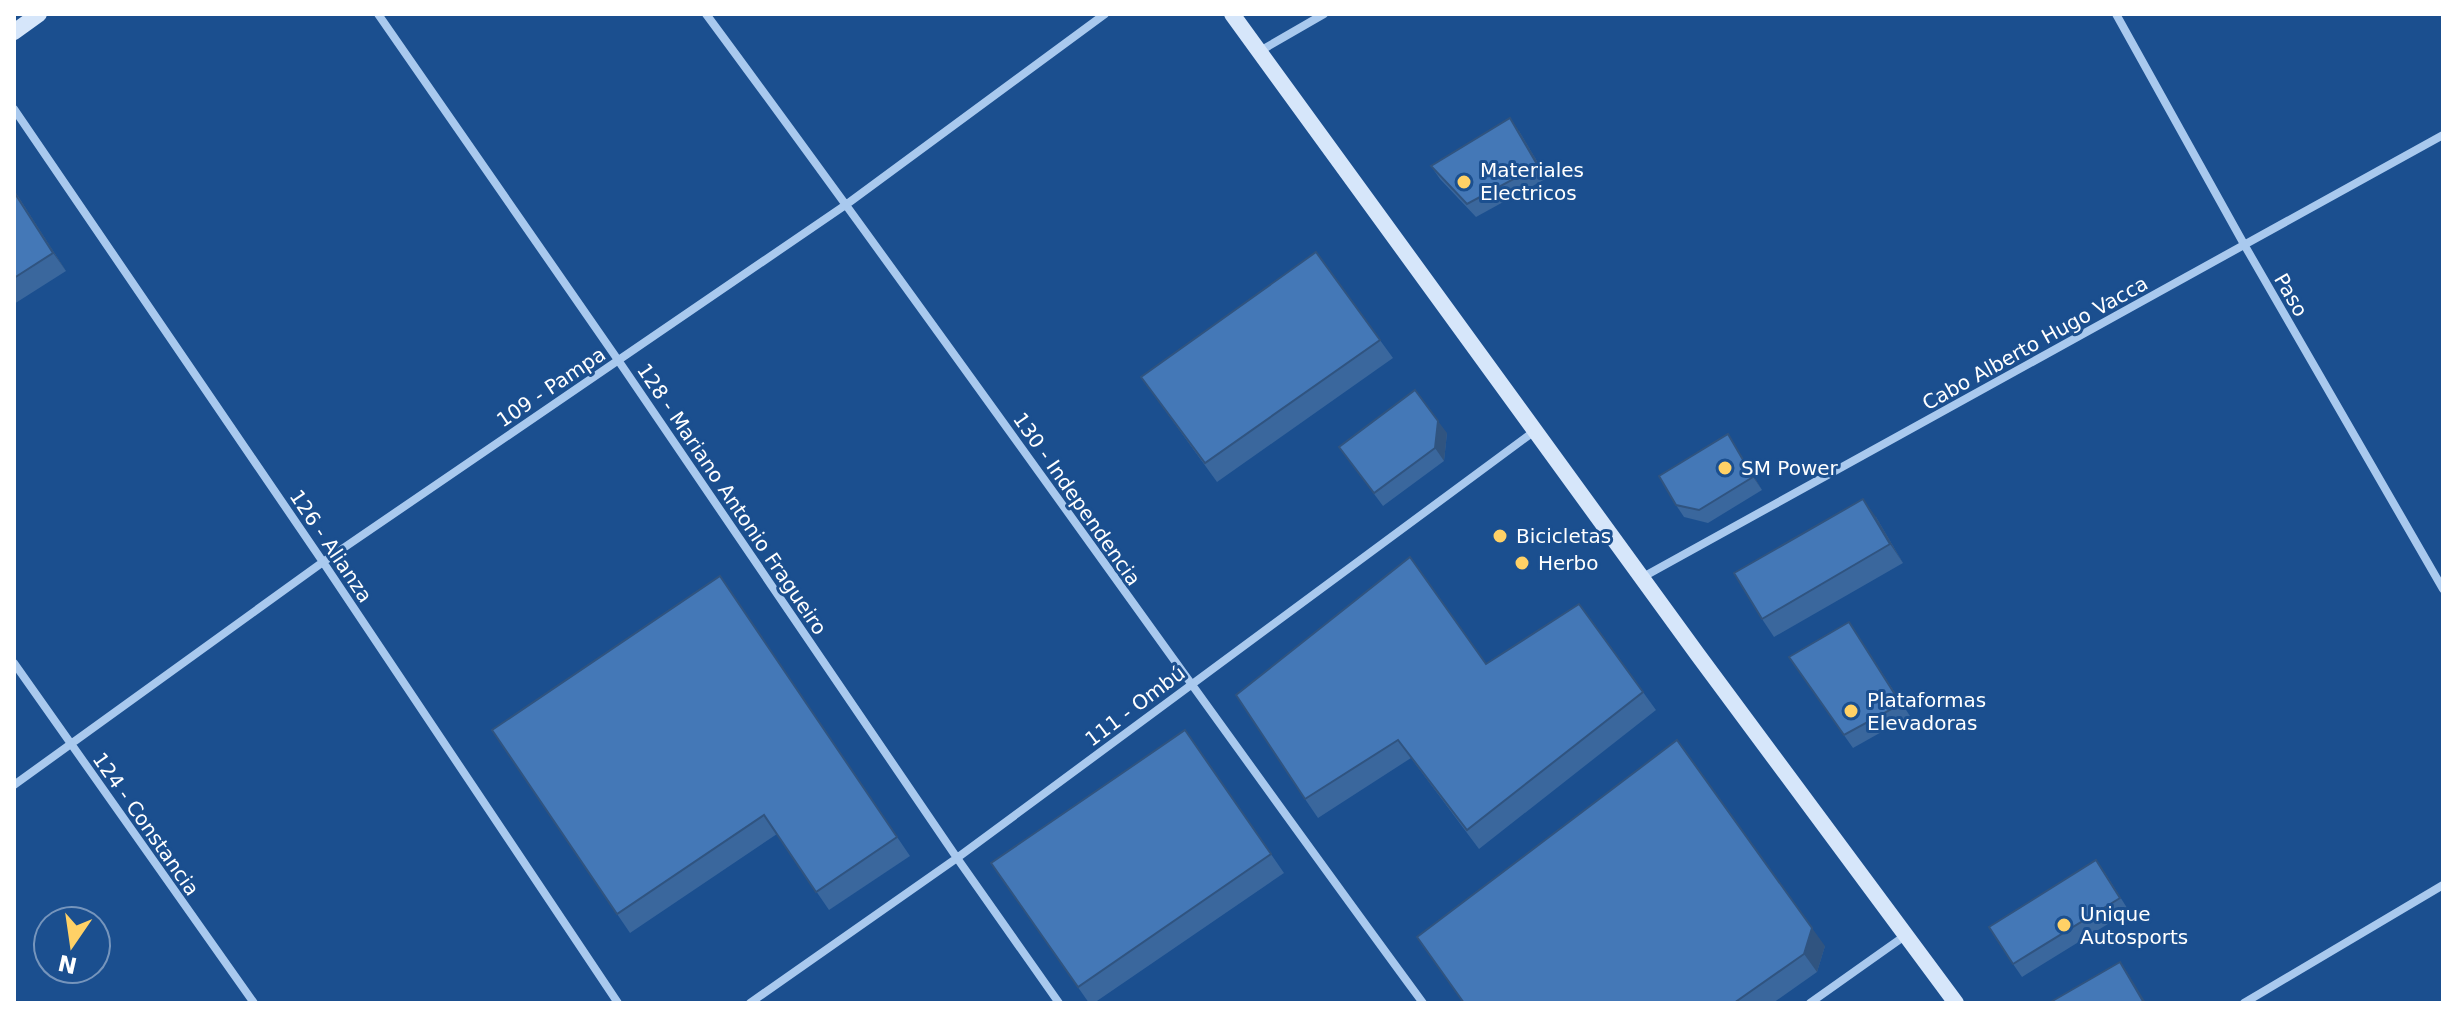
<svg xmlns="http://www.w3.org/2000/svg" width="2457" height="1017" viewBox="0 0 2457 1017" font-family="'DejaVu Sans',sans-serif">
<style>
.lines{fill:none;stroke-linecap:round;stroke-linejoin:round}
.street{stroke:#a9c9ee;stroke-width:8}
.secondary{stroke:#d6e6fa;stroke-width:16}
.wall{fill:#3a679d}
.shaded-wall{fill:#305480}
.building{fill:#4478b7;stroke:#305480;stroke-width:2}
.poi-dot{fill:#ffd166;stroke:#1b4f8f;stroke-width:3}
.labels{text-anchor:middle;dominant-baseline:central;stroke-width:6;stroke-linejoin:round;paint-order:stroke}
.poi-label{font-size:20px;fill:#fff;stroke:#1b4f8f;text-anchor:start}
.street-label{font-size:20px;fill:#fff;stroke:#1b4f8f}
</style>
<rect width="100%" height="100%" fill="#1b4f8f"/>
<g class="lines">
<path class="street" d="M 378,14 L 618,360 L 957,858 L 1059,1003
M 706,14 C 948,341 1182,675 1423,1003
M 2116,14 L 2245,246 L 2443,589
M 1260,51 L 1324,14
M 14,109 L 323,562 L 618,1003
M 1643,577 L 2443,135
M 14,663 L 254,1003
M 14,785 L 323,562 L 847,204 L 1105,14
M 750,1003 L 957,858 L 1536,430
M 1810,1003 L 1906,935
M 2244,1003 L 2443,885"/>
<path class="secondary" d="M 1232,14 L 1698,655 L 1956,1003
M 14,32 L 39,14"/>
</g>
<path class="wall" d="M 1519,131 L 1547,178 L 1476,217 L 1440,179 L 1431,166 Z
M 14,190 L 66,271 L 14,304 Z
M 1316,252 L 1393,358 L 1217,482 L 1154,395 Z
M 1447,433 L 1444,461 L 1383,506 L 1348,459 Z
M 1728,434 L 1762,490 L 1708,523 L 1684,517 L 1676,505 Z
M 1876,517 L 1903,563 L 1774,637 L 1762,619 Z
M 720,576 L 910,856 L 829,910 L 777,834 L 630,933 L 492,730 Z
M 1579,604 L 1656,710 L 1479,849 L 1411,758 L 1318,818 L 1305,799 L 1486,664 Z
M 1849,622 L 1910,716 L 1853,748 L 1789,657 Z
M 1185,730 L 1284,873 L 1094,1003 L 1089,1003 L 991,863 Z
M 2105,873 L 2129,911 L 2022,977 L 2013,964 Z
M 1825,946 L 1817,972 L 1773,1003 L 1464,1003 Z"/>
<path class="shaded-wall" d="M 1510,118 L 1519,131 L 1547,178 L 1538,166 Z
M 14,190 L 66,271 L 53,253 Z
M 1438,421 L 1447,433 L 1444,461 L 1435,448 Z
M 1728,434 L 1736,447 L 1762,490 L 1753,477 Z
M 1863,499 L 1876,517 L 1903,563 L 1890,544 Z
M 1812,928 L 1825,946 L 1817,972 L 1804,954 Z
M 2120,962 L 2129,975 L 2146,1003 L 2144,1003 Z"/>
<path class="building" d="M 1510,118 L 1538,166 L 1467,204 L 1431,166 Z
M 14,192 L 53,253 L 14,278 Z
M 1316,252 L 1380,340 L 1205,463 L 1141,377 Z
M 1415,390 L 1438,421 L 1435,448 L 1374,493 L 1339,447 Z
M 1728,434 L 1753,477 L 1699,510 L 1676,505 L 1659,476 Z
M 1863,499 L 1890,544 L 1762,619 L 1734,573 Z
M 1410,557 L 1486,664 L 1579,604 L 1643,692 L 1467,830 L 1398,740 L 1305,799 L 1236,695 Z
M 720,576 L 897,837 L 816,892 L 764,815 L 617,914 L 492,730 Z
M 1849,622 L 1901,704 L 1844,735 L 1789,657 Z
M 1185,730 L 1271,854 L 1078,987 L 991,863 Z
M 1677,740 L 1812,928 L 1804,954 L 1734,1003 L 1464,1003 L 1417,937 Z
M 2096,860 L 2120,898 L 2013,964 L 1989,927 Z
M 2120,962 L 2144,1003 L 2049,1003 Z"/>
<g class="poi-dot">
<circle cx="1464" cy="182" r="8"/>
<circle cx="1725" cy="468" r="8"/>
<circle cx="1500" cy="536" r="8"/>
<circle cx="1522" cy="563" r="8"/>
<circle cx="1851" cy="711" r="8"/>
<circle cx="2064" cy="925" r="8"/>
</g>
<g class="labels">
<g class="poi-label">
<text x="1480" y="170">Materiales<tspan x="1480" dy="23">Electricos</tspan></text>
<text x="1741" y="468">SM Power</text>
<text x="1516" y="536">Bicicletas</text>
<text x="1538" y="563">Herbo</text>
<text x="1867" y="700">Plataformas<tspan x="1867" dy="23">Elevadoras</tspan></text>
<text x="2080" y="914">Unique<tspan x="2080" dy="23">Autosports</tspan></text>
</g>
<g class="street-label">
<text transform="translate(2291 295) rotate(60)">Paso</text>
<text transform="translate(2035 343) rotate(-29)">Cabo Alberto Hugo Vacca</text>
<text transform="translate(551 387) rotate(-34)">109 - Pampa</text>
<text transform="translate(732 499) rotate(56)">128 - Mariano Antonio Fragueiro</text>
<text transform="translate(1077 499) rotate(55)">130 - Independencia</text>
<text transform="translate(331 546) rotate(56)">126 - Alianza</text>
<text transform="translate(1135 706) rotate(-37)">111 - Ombú</text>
<text transform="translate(146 824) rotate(55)">124 - Constancia</text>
</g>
</g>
<rect width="2457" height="1017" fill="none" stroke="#ffffff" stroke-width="32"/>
<g transform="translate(72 945) rotate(193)"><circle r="38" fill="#1b4f8f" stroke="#7695bc" stroke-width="2"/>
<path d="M0-6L14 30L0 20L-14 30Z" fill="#ffd166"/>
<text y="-12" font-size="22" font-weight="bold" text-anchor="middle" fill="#ffffff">N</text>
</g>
</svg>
